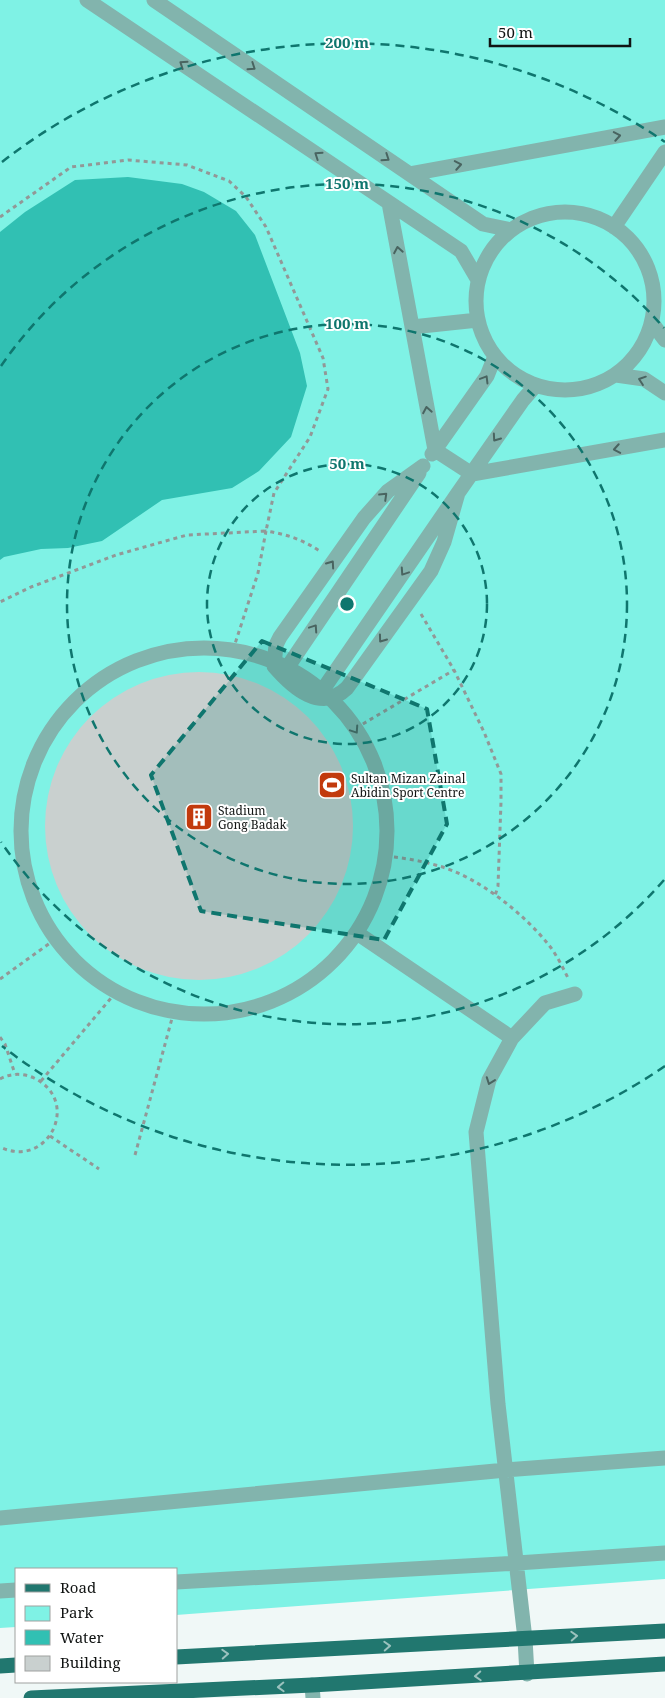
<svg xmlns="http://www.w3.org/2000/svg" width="665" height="1698" viewBox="0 0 665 1698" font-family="'Noto Serif',serif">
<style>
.green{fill:#7ff2e5}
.water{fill:#31c0b3}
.building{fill:#c9d0cf}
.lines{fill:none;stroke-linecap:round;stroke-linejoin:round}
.path{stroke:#929897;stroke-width:3;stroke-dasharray:4 4;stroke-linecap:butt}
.minor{stroke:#82b4ad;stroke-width:15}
.major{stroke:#21776f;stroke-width:15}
.oneway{stroke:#496460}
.oneway2{stroke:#9bc2be}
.marked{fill:#0f766e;fill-opacity:0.2;stroke:#0f766e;stroke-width:4;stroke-dasharray:10 6;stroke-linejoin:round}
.ring{fill:none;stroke:#0f766e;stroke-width:2.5;stroke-dasharray:9 6}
.labels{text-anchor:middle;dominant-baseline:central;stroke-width:4;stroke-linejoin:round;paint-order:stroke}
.poi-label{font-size:12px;fill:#101312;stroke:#fff;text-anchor:start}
.centre{fill:#0f766e;stroke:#fff;stroke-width:2.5}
.ring-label{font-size:15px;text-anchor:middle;font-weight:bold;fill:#0f766e;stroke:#fff;stroke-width:4;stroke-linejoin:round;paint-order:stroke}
</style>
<rect width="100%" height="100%" fill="#f0f8f7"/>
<path class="green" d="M 0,0 L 665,0 L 665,1579 L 176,1615 L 176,1569 L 16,1569 L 16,1627 L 0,1628 Z"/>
<path class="water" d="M 128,177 L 182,184 L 204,192 L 236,211 L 255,235 L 300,353 L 307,386 L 291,437 L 259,471 L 232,488 L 162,500 L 102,541 L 68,548 L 41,549 L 4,557 L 0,560 L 0,232 L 25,212 L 75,180 Z"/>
<path class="building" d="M45 826a154 154 0 1 1 308 0a154 154 0 1 1-308 0Z"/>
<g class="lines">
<path class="path" d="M 0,217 L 71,167 L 128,160 L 187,165 L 229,181 L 246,197 L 266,227 L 323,358 L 328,389 L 310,437 L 274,493 L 266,531 L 187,535 L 116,555 L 31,587 L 0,602
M 421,614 L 454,670 L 484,732 L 501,774 L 501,802 L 498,886 L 495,896
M 233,650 L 258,573 L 266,531 C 286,534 304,540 321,552
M 356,728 L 454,670
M 386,856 C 404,858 422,861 439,866 C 478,877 523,913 548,944 C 557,955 563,968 569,980
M 0,979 L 57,938
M 0,1037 L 5,1044 L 15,1074
M 0,1079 C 11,1073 23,1073 34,1078 C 82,1101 48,1170 0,1147
M 41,1081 L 117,991
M 50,1136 L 99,1169
M 135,1155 L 174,1011"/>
<path class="minor" d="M 87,0 L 461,251 L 478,280
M 154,0 L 483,224 L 511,230
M 410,174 L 665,127
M 389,203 L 435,450 L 472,474 L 665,440
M476 301a89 89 0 1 1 178 0a89 89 0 1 1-178 0Z
M 614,227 L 665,152
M 652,323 L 665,340
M 412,327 L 478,320
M 616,375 L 644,379 L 665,393
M 432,454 L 487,376 L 495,356
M 423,466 L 388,491 L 364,518 L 280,637 L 276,645 L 274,666 C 293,688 321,713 347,688 L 431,571 L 444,542 L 458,493
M21 831a183 183 0 1 1 366 0a183 183 0 1 1-366 0Z
M 287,668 L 419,473
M 322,691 L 458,493 L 523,400 L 536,385
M 357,933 L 512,1038
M 0,1518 L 506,1470 L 665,1458
M 176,1582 L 517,1563 L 665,1553
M 0,1591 L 16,1590
M 527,1674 L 525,1639 L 498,1404 L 476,1132 L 489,1080 L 512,1038 L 545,1003 L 575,994
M 312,1685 L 313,1698"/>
<path class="major" d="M 176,1657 L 665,1631
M 0,1666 L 16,1665
M 31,1698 L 312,1685 L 665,1664"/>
</g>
<defs><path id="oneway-chevron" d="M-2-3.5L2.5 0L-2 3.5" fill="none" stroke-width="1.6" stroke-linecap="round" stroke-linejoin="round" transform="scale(1.25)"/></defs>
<g class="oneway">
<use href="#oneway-chevron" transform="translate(183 64) rotate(-146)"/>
<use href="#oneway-chevron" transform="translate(252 67) rotate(34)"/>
<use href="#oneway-chevron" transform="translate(617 136) rotate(-10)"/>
<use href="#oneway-chevron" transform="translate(318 155) rotate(-146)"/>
<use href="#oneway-chevron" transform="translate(386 158) rotate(34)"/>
<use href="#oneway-chevron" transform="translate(458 165) rotate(-10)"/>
<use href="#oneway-chevron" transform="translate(398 250) rotate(-100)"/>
<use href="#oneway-chevron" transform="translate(485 379) rotate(-59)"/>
<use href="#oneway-chevron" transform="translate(642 380) rotate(-161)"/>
<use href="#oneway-chevron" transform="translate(427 410) rotate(-100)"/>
<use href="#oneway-chevron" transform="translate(496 438) rotate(125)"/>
<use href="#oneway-chevron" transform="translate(617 449) rotate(170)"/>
<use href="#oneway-chevron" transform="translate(384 496) rotate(-44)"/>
<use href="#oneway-chevron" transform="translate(331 564) rotate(-55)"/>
<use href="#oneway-chevron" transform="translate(404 572) rotate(124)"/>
<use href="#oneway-chevron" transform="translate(314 628) rotate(-56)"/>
<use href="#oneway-chevron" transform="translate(382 639) rotate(126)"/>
<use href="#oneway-chevron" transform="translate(355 730) rotate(56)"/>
<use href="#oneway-chevron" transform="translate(490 1081) rotate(110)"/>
</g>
<g class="oneway2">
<use href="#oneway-chevron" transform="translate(574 1636) rotate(-3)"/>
<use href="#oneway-chevron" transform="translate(387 1646) rotate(-3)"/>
<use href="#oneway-chevron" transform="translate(225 1654) rotate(-3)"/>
<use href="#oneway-chevron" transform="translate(478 1676) rotate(177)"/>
<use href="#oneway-chevron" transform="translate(281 1687) rotate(178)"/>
</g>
<path class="marked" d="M 262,641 L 427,709 L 447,824 L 384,940 L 201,911 L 151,775 Z"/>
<g class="ring">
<circle cx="347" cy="604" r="140"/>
<circle cx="347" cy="604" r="280"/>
<path d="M664 880A420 420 0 0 1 1 842M1 366A420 420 0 0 1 664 328"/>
<path d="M665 1066A561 561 0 0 1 2 1046M2 162A561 561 0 0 1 665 142"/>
</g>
<defs>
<g id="stadium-square" transform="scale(1.4375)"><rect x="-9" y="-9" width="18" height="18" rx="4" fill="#c23a0d" stroke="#fff"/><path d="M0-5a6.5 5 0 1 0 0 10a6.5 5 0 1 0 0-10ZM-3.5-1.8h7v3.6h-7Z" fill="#fff"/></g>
<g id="building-square" transform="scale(1.4375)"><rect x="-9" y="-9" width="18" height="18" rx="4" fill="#c23a0d" stroke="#fff"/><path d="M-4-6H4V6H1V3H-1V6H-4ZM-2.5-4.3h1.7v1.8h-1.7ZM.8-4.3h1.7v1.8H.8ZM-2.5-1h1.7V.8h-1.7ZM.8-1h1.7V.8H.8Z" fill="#fff"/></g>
</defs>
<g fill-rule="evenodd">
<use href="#stadium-square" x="332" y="785"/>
<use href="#building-square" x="199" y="817"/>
</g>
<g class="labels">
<g class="poi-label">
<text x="351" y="778">Sultan Mizan Zainal<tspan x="351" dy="14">Abidin Sport Centre</tspan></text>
<text x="218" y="810">Stadium<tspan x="218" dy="14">Gong Badak</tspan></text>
</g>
</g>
<circle cx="347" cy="604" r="8" class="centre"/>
<g class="ring-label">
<text x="347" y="48">200 m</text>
<text x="347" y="189">150 m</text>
<text x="347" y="329">100 m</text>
<text x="347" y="469">50 m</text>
</g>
<rect x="15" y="1568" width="162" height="115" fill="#ffffff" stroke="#9fa1a0"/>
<rect x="25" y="1584" width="25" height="8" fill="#21776f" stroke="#9fa1a0"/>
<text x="60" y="1593" font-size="15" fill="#101312">Road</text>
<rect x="25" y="1606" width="25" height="15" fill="#7ff2e5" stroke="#9fa1a0"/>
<text x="60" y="1618" font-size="15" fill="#101312">Park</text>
<rect x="25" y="1630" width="25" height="15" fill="#31c0b3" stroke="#9fa1a0"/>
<text x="60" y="1643" font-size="15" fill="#101312">Water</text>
<rect x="25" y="1656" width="25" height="15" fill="#c9d0cf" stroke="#9fa1a0"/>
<text x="60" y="1668" font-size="15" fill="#101312">Building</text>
<path d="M490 38v8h140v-8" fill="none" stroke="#101312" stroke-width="2.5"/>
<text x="498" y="38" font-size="15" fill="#101312" stroke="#ffffff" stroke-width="4" paint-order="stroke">50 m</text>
</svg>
